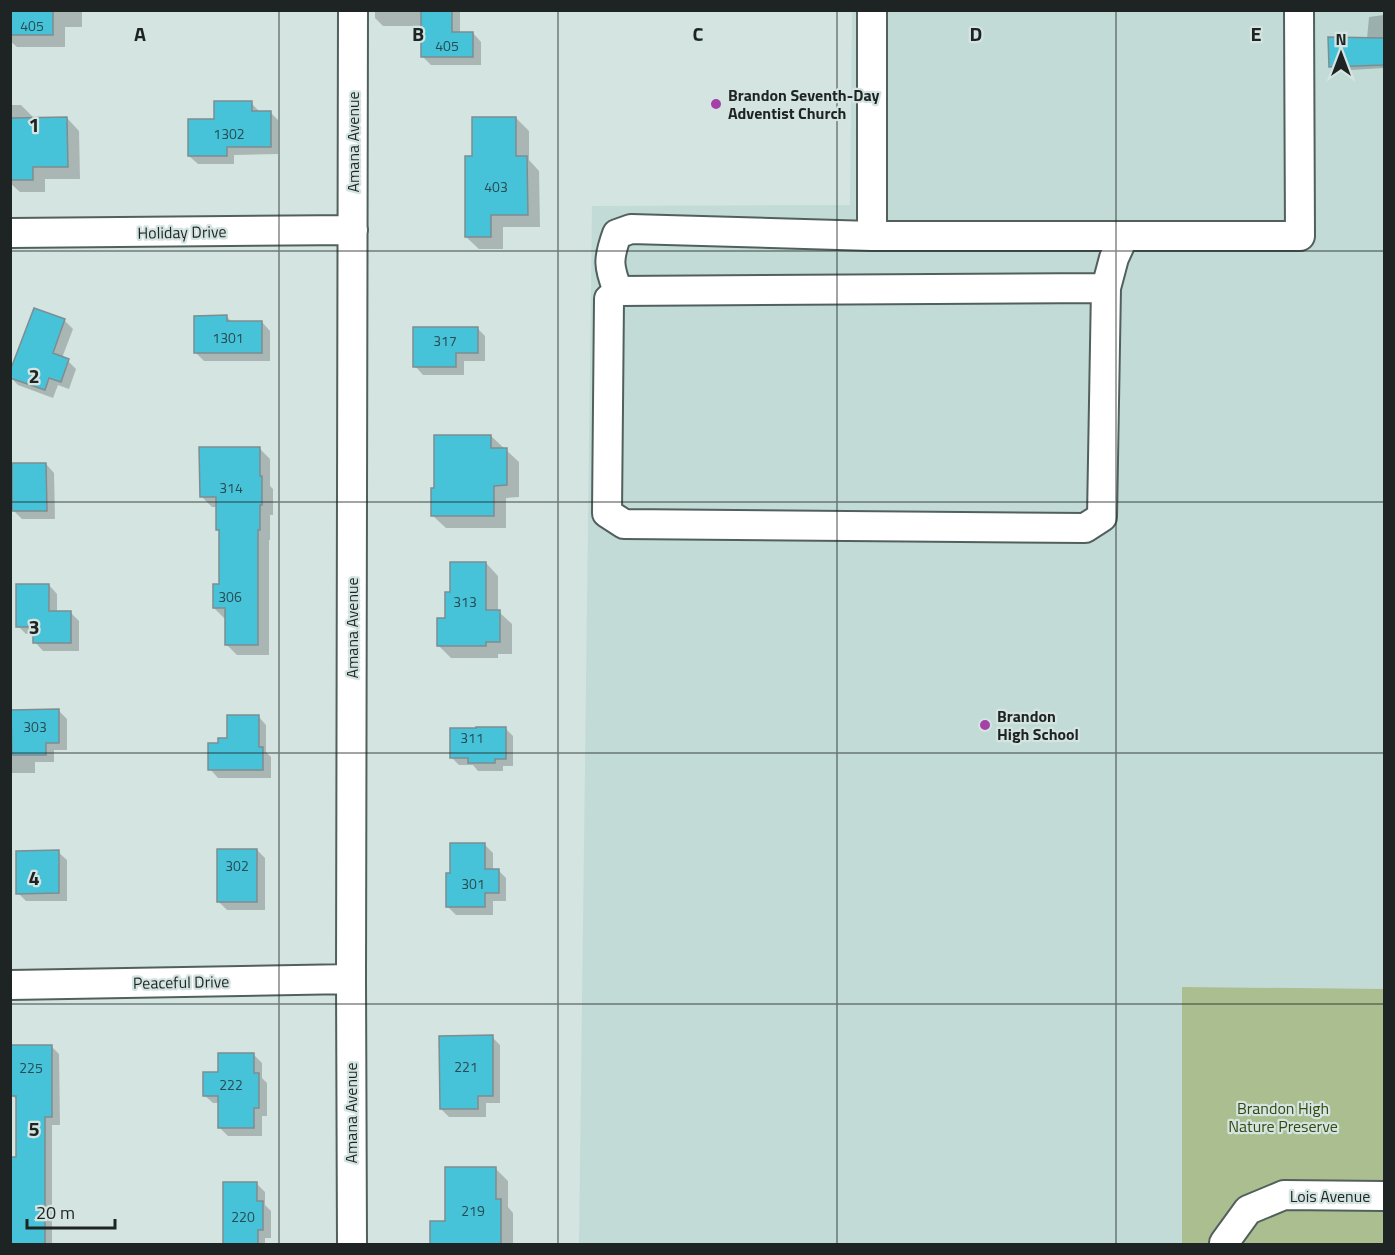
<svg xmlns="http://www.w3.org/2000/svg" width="1395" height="1255" viewBox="0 0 1395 1255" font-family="'Titillium Web',sans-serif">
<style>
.built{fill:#c2dbd7}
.green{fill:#abbe8f}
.shadow{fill:#0003}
.building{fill:#46c2d9;stroke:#7e8d90;stroke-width:1.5}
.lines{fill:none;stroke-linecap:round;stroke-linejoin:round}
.minor-casing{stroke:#52605d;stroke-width:32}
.minor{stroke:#fff;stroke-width:28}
.grid{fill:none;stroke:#1e2423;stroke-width:1.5;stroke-opacity:0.55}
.poi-dot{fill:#a542a8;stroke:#d4e4e1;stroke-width:2}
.labels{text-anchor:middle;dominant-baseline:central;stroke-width:4.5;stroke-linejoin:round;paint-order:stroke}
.number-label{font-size:14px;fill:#284c50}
.poi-label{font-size:16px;font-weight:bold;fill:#1e2423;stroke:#d4e4e1;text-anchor:start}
.street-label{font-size:16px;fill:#1e2423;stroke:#d4e4e1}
.park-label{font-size:16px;fill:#36490e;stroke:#d4e4e1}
.grid-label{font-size:20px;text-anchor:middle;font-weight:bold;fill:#1e2423;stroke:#d4e4e1;stroke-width:4.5;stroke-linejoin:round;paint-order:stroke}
</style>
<rect width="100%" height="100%" fill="#d4e4e1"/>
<path class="built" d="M 852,11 L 1384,11 L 1384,1244 L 579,1244 L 592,206 L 850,205 Z"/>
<path class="green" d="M 1182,987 L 1384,989 L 1384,1244 L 1182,1244 Z"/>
<path class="shadow" d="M 10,10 L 82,10 L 82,27 L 65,27 L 65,47 L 17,47 L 10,41 Z
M 375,10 L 460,10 L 460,33 L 473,33 L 481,42 L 481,65 L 431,65 L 423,57 L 423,26 L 383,26 L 375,18 Z
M 1384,15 L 1384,68 L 1334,71 L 1331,67 L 1367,39 L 1369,17 Z
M 251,103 L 259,111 L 270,112 L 278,120 L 278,154 L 234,155 L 234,164 L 198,164 L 189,156 L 216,120 Z
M 10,105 L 21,105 L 35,119 L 67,118 L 79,131 L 80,179 L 45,179 L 45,192 L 20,192 L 10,183 Z
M 516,118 L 529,131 L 529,160 L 539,171 L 540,227 L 503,227 L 503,249 L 479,249 L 466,237 L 474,158 Z
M 35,310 L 65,321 L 73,329 L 62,358 L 68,361 L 76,369 L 69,389 L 58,385 L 53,398 L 18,385 L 10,377 Z
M 227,317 L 232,322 L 262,322 L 270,331 L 270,361 L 204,361 L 196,353 Z
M 477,328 L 485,336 L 485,361 L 464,361 L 464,375 L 423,375 L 415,366 Z
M 491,436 L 519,462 L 519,497 L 506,498 L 506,528 L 446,528 L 433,516 Z
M 259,448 L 270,459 L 270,486 L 273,489 L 273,515 L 270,515 L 270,540 L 269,540 L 269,655 L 237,655 L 226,644 L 225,619 L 214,608 L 221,586 L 221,533 L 217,529 L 217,507 L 212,507 L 201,496 Z
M 46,464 L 54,473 L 55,519 L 22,519 L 13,510 Z
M 486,563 L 498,576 L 498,611 L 512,624 L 512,654 L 498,654 L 498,658 L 451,658 L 438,645 L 452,594 Z
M 49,585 L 57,594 L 57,612 L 70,612 L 79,621 L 79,651 L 43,651 L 35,642 L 35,634 L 26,634 L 18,626 Z
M 59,711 L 67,719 L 67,750 L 54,750 L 54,762 L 35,762 L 35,773 L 10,773 L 10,744 L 13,744 Z
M 258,716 L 266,725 L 266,752 L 271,757 L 271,778 L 218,778 L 210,769 L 220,745 Z
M 505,728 L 513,736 L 513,766 L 503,766 L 503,771 L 478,771 L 473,765 L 459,765 L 451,757 Z
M 485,845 L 493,853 L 493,870 L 498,870 L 506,878 L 506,901 L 493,901 L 493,915 L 456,915 L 448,907 L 452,874 Z
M 257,850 L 265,858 L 265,910 L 227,910 L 219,902 Z
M 58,852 L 67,860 L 67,901 L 26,901 L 18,893 Z
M 492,1037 L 500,1045 L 500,1103 L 486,1103 L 486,1117 L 449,1117 L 441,1109 Z
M 51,1046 L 59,1054 L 60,1125 L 52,1125 L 52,1244 L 10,1244 L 17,1158 L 17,1100 L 12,1095 Z
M 253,1054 L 262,1063 L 262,1078 L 267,1083 L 267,1116 L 262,1116 L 262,1136 L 228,1136 L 219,1127 L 219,1103 L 213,1103 L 204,1095 Z
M 495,1168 L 508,1181 L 508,1207 L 513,1213 L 513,1244 L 432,1244 L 447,1222 Z
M 257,1184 L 265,1192 L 265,1205 L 271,1211 L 271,1238 L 265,1238 L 265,1244 L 224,1244 Z"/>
<path class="building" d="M 10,10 L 53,10 L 53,35 L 10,35 Z
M 421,10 L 452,10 L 452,32 L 473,32 L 473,57 L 421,57 Z
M 1328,37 L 1384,38 L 1384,65 L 1329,67 Z
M 214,101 L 252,101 L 252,111 L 271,111 L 271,147 L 227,147 L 227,156 L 188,156 L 188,119 L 214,119 Z
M 67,117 L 68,167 L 33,167 L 33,180 L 10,180 L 10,118 Z
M 472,117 L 516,117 L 516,156 L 527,156 L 528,215 L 491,215 L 491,237 L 465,237 L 465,156 L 472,156 Z
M 34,308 L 65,319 L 53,353 L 69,359 L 61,382 L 49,378 L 45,390 L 10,378 L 10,371 Z
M 227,315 L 227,321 L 262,321 L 262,353 L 194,353 L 194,316 Z
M 413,327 L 478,327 L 478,353 L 456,353 L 456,367 L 413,367 Z
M 434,435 L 491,435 L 491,448 L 507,448 L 507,485 L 494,486 L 494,516 L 431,516 L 431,488 L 434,488 Z
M 199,447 L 260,447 L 260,476 L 262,476 L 262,505 L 260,505 L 260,530 L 258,530 L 258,645 L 225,645 L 225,608 L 213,608 L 213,584 L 219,584 L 219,530 L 216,530 L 216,497 L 200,497 Z
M 12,463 L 46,463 L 47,511 L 12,511 Z
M 450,562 L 486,562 L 486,610 L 500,610 L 500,642 L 486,642 L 486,646 L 437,646 L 437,618 L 445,618 L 445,592 L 450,592 Z
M 16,584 L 49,584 L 49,611 L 71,611 L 71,643 L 33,643 L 33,627 L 16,627 Z
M 59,709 L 59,743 L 46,743 L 46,755 L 12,755 L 11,710 Z
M 227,715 L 259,715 L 259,747 L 263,747 L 263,770 L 208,770 L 208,743 L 218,743 L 218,738 L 227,738 Z
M 476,727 L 506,727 L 506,759 L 495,759 L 495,763 L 468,763 L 468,758 L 450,758 L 450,728 L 476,728 Z
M 450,843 L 485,843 L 485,869 L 499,869 L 499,893 L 485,893 L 485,907 L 446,907 L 446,873 L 450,873 Z
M 217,849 L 257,849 L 257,902 L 217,902 Z
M 59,850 L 59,893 L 16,894 L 16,851 Z
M 493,1035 L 493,1096 L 478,1096 L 478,1109 L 440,1109 L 439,1036 Z
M 10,1045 L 52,1045 L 52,1117 L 45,1117 L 45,1245 L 10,1245 L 10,1157 L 16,1157 L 16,1096 L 10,1096 Z
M 218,1053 L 254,1053 L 254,1073 L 259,1073 L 259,1108 L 254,1108 L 254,1128 L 218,1128 L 218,1096 L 203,1096 L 203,1072 L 218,1072 Z
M 445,1167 L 496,1167 L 496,1199 L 501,1199 L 501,1245 L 430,1245 L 430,1221 L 445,1221 Z
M 223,1182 L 257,1182 L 257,1201 L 263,1201 L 263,1230 L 258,1230 L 258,1245 L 223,1245 Z"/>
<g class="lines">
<g class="minor-casing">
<path id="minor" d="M 872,10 L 872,236 L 1300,236 L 1299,10
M 10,233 L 353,230
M 1106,288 L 618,291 L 609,299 L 607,513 L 624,524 L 1085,528 L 1102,517 L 1106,288 L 1114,258 L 1124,236
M 618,291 C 608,266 608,259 617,234 L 631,229 L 872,236
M 10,985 L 351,979
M 352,1244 L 351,979 L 353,10
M 1224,1244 L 1224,1243 L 1248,1210 L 1284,1195 L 1384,1196"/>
</g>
<use href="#minor" class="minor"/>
</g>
<path class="grid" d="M 279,10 L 279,1244M 558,10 L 558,1244M 837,10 L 837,1244M 1116,10 L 1116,1244M 10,251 L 1384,251M 10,502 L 1384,502M 10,753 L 1384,753M 10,1004 L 1384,1004"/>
<g class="poi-dot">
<circle cx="716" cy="104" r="6"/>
<circle cx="985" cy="725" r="6"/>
</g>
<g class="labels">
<g class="number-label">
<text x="32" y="25">405</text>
<text x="447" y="45">405</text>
<text x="229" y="133">1302</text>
<text x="496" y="186">403</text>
<text x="228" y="337">1301</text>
<text x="445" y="340">317</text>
<text x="231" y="487">314</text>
<text x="230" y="596">306</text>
<text x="465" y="601">313</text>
<text x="35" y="726">303</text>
<text x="472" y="737">311</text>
<text x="237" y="865">302</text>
<text x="473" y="883">301</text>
<text x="466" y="1066">221</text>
<text x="31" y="1067">225</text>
<text x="231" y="1084">222</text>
<text x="473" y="1210">219</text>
<text x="243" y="1216">220</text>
</g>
<g class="poi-label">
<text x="728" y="95">Brandon Seventh-Day<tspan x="728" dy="18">Adventist Church</tspan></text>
<text x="997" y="716">Brandon<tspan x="997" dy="18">High School</tspan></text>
</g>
<g class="street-label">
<text transform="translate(353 142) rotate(-90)">Amana Avenue</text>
<text transform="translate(182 232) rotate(-1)">Holiday Drive</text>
<text transform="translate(352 628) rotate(-90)">Amana Avenue</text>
<text transform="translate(181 982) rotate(-1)">Peaceful Drive</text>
<text transform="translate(351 1113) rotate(-90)">Amana Avenue</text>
<text x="1330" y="1196">Lois Avenue</text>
</g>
<g class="park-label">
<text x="1283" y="1108">Brandon High<tspan x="1283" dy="18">Nature Preserve</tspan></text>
</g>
</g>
<g class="grid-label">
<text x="140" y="41">A</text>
<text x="418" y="41">B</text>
<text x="698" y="41">C</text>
<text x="976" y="41">D</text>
<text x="1256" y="41">E</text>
<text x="34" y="132">1</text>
<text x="34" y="383">2</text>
<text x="34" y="634">3</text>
<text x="34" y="885">4</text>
<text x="34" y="1136">5</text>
</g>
<rect width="1395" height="1255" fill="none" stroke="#1e2423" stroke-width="24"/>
<g transform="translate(1341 54)" stroke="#d4e4e1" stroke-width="4.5" paint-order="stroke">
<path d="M0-4.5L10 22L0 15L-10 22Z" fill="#1e2423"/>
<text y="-9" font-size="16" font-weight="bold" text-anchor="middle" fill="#1e2423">N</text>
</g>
<path d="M27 1219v9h88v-9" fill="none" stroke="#1e2423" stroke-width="3"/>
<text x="36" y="1219" font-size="18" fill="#1e2423" stroke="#d4e4e1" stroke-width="4.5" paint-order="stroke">20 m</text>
</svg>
